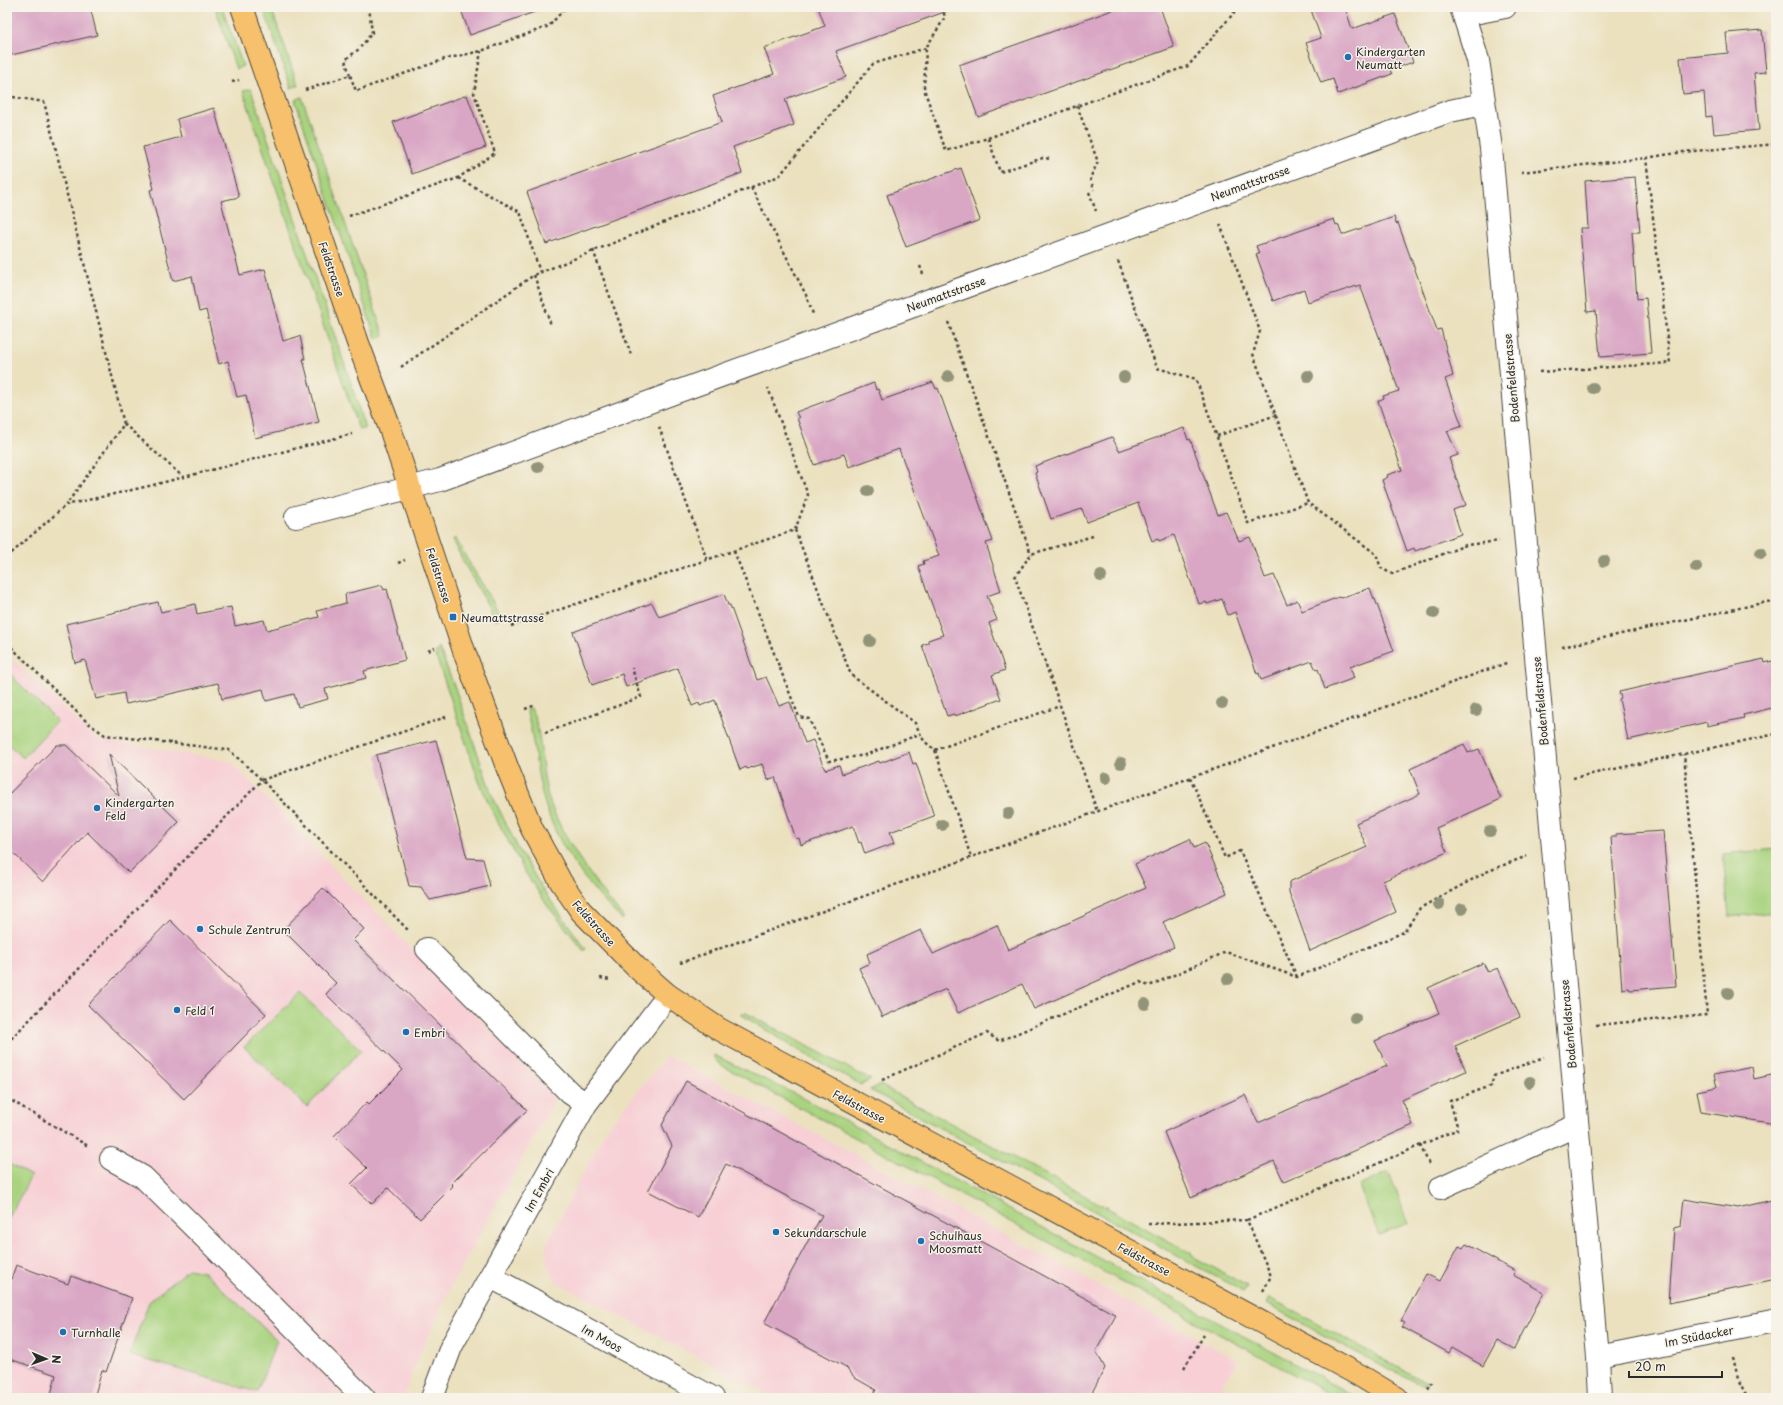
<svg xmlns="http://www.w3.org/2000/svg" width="1783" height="1405" viewBox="0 0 1783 1405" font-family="'Playpen Sans',sans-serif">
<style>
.built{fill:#f7cfd5}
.green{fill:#a9d37f;stroke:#6a7f55}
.building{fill:#d9a6c4}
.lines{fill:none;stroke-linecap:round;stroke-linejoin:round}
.minor-casing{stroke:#484641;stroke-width:24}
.major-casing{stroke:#484641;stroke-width:24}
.path{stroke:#484641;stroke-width:2.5;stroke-dasharray:3 3;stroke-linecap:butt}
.minor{stroke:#fff;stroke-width:22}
.major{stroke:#f7c06c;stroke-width:22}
.tree{fill:#929479}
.poi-dot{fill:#1f6fb2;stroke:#f7f3e8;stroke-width:1.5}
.labels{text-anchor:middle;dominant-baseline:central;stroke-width:3;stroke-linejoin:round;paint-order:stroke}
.poi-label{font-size:11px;fill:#2b2b2b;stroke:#f7f3e8;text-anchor:start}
.street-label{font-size:11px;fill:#2b2b2b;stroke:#f7f3e8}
</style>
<rect width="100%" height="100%" fill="#f7f3e8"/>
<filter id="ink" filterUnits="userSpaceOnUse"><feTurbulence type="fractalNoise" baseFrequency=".025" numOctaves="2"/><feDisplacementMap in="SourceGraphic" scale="8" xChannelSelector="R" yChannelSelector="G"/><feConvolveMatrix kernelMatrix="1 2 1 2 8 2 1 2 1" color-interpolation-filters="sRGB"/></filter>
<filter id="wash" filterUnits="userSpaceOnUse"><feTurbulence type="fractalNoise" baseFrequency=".012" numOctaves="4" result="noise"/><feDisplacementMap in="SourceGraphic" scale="16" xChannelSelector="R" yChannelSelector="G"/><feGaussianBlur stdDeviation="0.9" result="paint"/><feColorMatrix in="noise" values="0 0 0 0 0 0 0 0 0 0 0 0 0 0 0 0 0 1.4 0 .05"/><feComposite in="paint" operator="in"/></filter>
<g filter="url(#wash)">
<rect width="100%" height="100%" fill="#ebe1bf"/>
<path class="built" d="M 7,654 L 96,739 L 230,761 L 556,1098 L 448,1292 L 409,1378 L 404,1398 L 7,1398 Z
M 667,1056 L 886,1171 L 1237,1360 L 1216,1398 L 775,1398 L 556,1282 L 546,1262 L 546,1245 L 605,1131 Z"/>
<path class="green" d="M 215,7 L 222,7 L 243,66 L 236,69 Z
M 263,7 L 271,7 L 298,85 L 291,88 Z
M 251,89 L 352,386 L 365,429 L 359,429 L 358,427 L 243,91 Z
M 302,97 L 384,336 L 376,339 L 295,100 Z
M 453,539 L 456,539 L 458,542 C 470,568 489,590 500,617 L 498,620 L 495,621 C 483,592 464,568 453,539 Z
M 439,648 L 455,688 L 492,795 L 518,848 L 545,893 L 586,949 L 584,951 L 547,905 L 525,872 L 492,811 L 479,781 L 436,656 L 436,652 Z
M 7,671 L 57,721 L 23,758 L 7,743 Z
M 531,708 C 543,733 540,765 547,792 C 556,830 598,888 624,918 L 622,920 C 586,884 554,843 542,793 C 535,765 534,736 526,709 Z
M 1776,849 L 1776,912 L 1729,917 L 1723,854 Z
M 300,993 L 361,1050 L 307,1107 L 244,1047 Z
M 743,1012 L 746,1013 L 871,1080 L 861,1085 L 805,1054 L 740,1014 Z
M 714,1055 L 805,1099 L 1358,1398 L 1337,1398 L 719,1064 L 714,1058 Z
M 880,1085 L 1191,1253 L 1192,1256 L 1247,1286 L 1244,1292 L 870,1090 Z
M 7,1163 L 31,1176 L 7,1221 Z
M 1389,1172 L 1408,1223 L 1379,1235 L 1359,1186 Z
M 188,1269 L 204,1272 L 277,1340 L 257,1392 L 129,1355 L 149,1302 Z
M 1270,1298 L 1407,1372 L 1426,1383 L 1424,1386 L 1343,1346 L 1267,1304 Z"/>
<g id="blocks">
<path class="building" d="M 7,7 L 90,7 L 97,35 L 7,56 Z
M 460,7 L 539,7 L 540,10 L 470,35 Z
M 818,7 L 949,7 L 950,10 L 836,51 L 846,77 L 785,99 L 794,125 L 733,147 L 742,173 L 546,244 L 527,192 L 722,122 L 713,96 L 774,74 L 764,48 L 825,26 Z
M 1121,7 L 1160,7 L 1174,47 L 978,117 L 959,65 Z
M 1310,7 L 1345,7 L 1352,29 L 1395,14 L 1413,62 L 1390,70 L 1392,74 L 1338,94 L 1333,79 L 1321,83 L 1306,43 L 1321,38 Z
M 1762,30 L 1766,72 L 1754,73 L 1759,130 L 1714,134 L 1712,116 L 1706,117 L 1704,92 L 1683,94 L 1680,58 L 1728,53 L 1726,33 Z
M 467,95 L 486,147 L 412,174 L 393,122 Z
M 214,108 L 239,197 L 221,201 L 240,275 L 265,269 L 283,341 L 300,336 L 305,359 L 303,359 L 319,422 L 255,438 L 246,395 L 237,397 L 228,361 L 219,364 L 206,310 L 199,312 L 192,276 L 173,281 L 150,190 L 154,189 L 143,147 L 181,137 L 177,119 Z
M 961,168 L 980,220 L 906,247 L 887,195 Z
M 1635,177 L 1640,232 L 1632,232 L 1637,299 L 1646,298 L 1651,353 L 1600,357 L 1596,311 L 1587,312 L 1580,228 L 1588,228 L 1585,181 Z
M 1394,217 L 1396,224 L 1398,223 L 1437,330 L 1441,329 L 1453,376 L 1445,379 L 1462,426 L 1447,431 L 1458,455 L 1449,458 L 1466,505 L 1453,510 L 1461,534 L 1415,551 L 1414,548 L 1407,551 L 1382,480 L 1388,477 L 1387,475 L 1402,470 L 1378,401 L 1384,398 L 1383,396 L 1399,391 L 1360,285 L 1308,302 L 1304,289 L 1273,301 L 1256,254 L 1259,253 L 1256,246 L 1334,219 L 1336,225 L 1338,224 L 1342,235 Z
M 933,382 L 936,389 L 938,388 L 993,541 L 986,543 L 1001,591 L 987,596 L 997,620 L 989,623 L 1005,670 L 992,675 L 1001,699 L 955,716 L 954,714 L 947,716 L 922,645 L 928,643 L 928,640 L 943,635 L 918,566 L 924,564 L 923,561 L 939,556 L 899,449 L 849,467 L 844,454 L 814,465 L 797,418 L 799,418 L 796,412 L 874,383 L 876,390 L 878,389 L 882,400 Z
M 1184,428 L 1188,440 L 1190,439 L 1218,515 L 1226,512 L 1239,541 L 1250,537 L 1265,578 L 1274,575 L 1287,605 L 1297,600 L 1302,611 L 1339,597 L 1340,598 L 1370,588 L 1374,599 L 1375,599 L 1394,651 L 1350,667 L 1354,678 L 1325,689 L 1318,669 L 1316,670 L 1312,661 L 1261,680 L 1259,673 L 1257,674 L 1235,612 L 1228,615 L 1222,599 L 1207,604 L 1206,602 L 1199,604 L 1174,535 L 1159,541 L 1158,539 L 1152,541 L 1138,503 L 1087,522 L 1082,509 L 1051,519 L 1035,473 L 1037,472 L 1035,466 L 1112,437 L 1119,451 Z
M 382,585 L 384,590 L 387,589 L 405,660 L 364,671 L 366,678 L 325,689 L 328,699 L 298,707 L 294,694 L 266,701 L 263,689 L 222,699 L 218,683 L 126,704 L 124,693 L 96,699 L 85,660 L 75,663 L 66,624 L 158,602 L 161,612 L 195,604 L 197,614 L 231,607 L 235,626 L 264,620 L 267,630 L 319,617 L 317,611 L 346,603 L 345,594 Z
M 724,594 L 728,605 L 730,605 L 757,680 L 766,677 L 779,706 L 790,702 L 805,743 L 813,740 L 825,770 L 839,765 L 842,774 L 879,761 L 880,763 L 909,752 L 913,764 L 916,763 L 934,816 L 890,832 L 894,843 L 865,854 L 861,842 L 859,843 L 853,826 L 801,845 L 799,838 L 796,839 L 775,777 L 768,780 L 762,764 L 747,769 L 746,767 L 740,770 L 715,700 L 700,706 L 699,703 L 692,706 L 678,668 L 626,687 L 622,674 L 592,685 L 573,632 L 652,603 L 659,617 Z
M 1764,659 L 1765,663 L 1776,660 L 1776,707 L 1743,715 L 1744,718 L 1707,726 L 1707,722 L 1628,740 L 1619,699 L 1621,698 L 1619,692 Z
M 436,740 L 467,858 L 483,859 L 490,886 L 430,900 L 421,887 L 409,886 L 376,755 Z
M 1464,744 L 1468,753 L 1479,749 L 1501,799 L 1436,828 L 1447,852 L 1383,881 L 1396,912 L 1310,951 L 1289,892 L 1289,882 L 1367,847 L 1356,823 L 1420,794 L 1410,769 Z
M 57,745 L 66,745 L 119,796 L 109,754 L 179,822 L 129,873 L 87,832 L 43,882 L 7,847 L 7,796 Z
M 1663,831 L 1676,986 L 1630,990 L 1629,988 L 1622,989 L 1611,837 L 1616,837 L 1616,834 Z
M 1190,839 L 1194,848 L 1205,843 L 1227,893 L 1163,922 L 1174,947 L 1034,1009 L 1022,984 L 958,1013 L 946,989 L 882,1017 L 859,968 L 870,963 L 867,954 L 921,930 L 933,954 L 997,925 L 1008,950 L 1146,888 L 1135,864 Z
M 323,888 L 364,929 L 353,940 L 527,1110 L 451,1184 L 453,1186 L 420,1219 L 388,1188 L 372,1204 L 351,1184 L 367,1168 L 334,1136 L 367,1102 L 369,1104 L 403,1070 L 326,994 L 336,983 L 283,930 Z
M 170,920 L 266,1014 L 184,1099 L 88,1005 Z
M 1483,963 L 1488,972 L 1498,968 L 1520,1017 L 1455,1046 L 1466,1071 L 1402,1100 L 1413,1125 L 1284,1182 L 1274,1161 L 1191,1198 L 1164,1132 L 1245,1095 L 1258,1123 L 1387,1066 L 1375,1041 L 1439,1013 L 1428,988 Z
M 1752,1067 L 1754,1079 L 1776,1074 L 1776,1124 L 1701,1112 L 1697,1091 L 1717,1087 L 1714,1075 Z
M 686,1081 L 1116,1315 L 1096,1351 L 1105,1368 L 1089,1398 L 871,1398 L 876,1390 L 855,1378 L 846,1367 L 764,1323 L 822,1215 L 726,1164 L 698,1217 L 648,1191 L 672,1146 L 662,1125 Z
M 1684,1199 L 1738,1208 L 1776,1199 L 1776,1280 L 1669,1303 L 1674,1228 L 1681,1226 Z
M 1466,1244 L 1515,1271 L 1513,1275 L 1544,1292 L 1514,1349 L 1497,1340 L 1483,1366 L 1452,1348 L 1449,1353 L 1402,1327 L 1405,1323 L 1401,1321 L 1426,1274 L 1440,1281 L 1459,1246 L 1463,1248 Z
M 16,1265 L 68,1284 L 71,1276 L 132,1298 L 106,1372 L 102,1370 L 94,1398 L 50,1398 L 56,1375 L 7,1358 L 7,1291 Z"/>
</g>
</g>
<g filter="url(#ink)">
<use href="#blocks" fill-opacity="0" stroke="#484641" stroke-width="1"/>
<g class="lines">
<g class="minor-casing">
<path id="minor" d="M 1461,7 L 1478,60 L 1491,148 L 1598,1357 L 1600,1398
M 1464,15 L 1505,7
M 296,517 L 440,480 L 671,394 L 1450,111 L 1483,104
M 427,949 L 570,1093 L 586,1104
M 111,1159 L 143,1177 L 210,1243 L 364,1398
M 1440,1188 L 1577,1125
M 491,1277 L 713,1398
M 1598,1357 L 1776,1321
M 432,1398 L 451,1347 L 586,1104 L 668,995"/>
</g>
<g class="major-casing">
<path id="major" d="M 242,7 L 358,343 L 391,431 L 465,654 L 507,767 L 532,829 L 561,882 L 581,911 L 636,967 L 668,995 L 719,1029 L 1359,1375 L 1397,1398"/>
</g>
<path class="path" d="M 942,7 L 945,17 L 926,48 L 924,89 L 946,151 L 988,138 L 1000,172 L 1043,158 L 1052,159
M 350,75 L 345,60 L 359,49 L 372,33 L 369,7
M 232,82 L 239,80
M 305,90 L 350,75 L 356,91 L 445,59 L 481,51 L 549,26 L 566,7
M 7,96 L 44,102 L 124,424 L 66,505
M 1077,106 L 1098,162 L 1090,178 L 1094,190
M 988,138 L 1188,66 L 1239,7
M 1521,172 L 1646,158 L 1683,152 L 1776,144
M 458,178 L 520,212 L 540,272
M 751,187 L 806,295 L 813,314
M 1089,192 L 1096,211
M 349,216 L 458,178 L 495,153 L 474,93 L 481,51
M 1220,224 L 1260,331 L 1253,354 L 1308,503 L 1376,554 L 1381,568 L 1392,574 L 1466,545 L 1499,541
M 593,250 L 632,357
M 1118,261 L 1157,368 L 1196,379 L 1248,523 L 1308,503
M 920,266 L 923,274
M 534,275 L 551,325
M 948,322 L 1031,554
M 401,367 L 534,275 L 779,176 L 873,64 L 926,48
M 1539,372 L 1670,363 L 1646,158
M 124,424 L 183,477
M 659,427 L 707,560
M 1217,436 L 1276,415
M 795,530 L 851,675 L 915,723 L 924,741 L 935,750 L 971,857
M 1093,536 L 1031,554 L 1015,577 L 1097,811
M 734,551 L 799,717 L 809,719 L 829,761 L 865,755 L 920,734
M 7,557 L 66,505 L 149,486 L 352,434
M 398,563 L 405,560
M 496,622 L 507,618
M 511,626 L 795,530 L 808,495 L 768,388
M 7,643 L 88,723 L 105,735 L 229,750 L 262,780 L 408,930
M 1562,647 L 1776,600
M 428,651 L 435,648
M 525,709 L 536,705
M 545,733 L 641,697 L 632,668
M 935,750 L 1060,706
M 1190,777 L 1225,858 L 1240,851 L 1297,977
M 1573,778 L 1776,734
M 680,963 L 1509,662
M 600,978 L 610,980
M 1596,1025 L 1707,1015 L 1684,754
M 7,1043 L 262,780 L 449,716
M 882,1080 L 987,1033 L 999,1041 L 1140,982 L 1149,986 L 1226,952 L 1297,977 L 1404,932 L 1420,908 L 1486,872 L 1527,856
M 7,1098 L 88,1146
M 1420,1145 L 1429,1164
M 1148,1224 L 1247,1220
M 1263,1291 L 1271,1276 L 1247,1220 L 1458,1129 L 1450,1101 L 1491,1086 L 1494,1076 L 1544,1057
M 1733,1357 L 1738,1378 L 1748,1398
M 1184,1368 L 1204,1335
M 1428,1389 L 1431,1382"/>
<use href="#minor" class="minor"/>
<use href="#major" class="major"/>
</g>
<g class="tree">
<circle cx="948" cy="376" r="6"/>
<circle cx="1308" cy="376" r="6"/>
<circle cx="1124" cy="377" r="6"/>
<circle cx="1593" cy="388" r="6"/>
<circle cx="538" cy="467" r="6"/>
<circle cx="868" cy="491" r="6"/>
<circle cx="1761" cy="553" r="6"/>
<circle cx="1604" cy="561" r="6"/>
<circle cx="1696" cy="567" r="6"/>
<circle cx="1101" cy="576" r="6"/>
<circle cx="1434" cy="613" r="6"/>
<circle cx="870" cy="641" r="6"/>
<circle cx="1222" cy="703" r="6"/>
<circle cx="1476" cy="710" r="6"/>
<circle cx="1121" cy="763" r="6"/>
<circle cx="1106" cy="778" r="6"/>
<circle cx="1008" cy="813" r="6"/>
<circle cx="942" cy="825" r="6"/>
<circle cx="1490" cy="831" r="6"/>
<circle cx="1439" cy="904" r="6"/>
<circle cx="1462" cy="909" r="6"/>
<circle cx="1228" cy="979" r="6"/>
<circle cx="1728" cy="993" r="6"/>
<circle cx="1145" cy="1004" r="6"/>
<circle cx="1355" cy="1018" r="6"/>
<circle cx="1530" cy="1082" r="6"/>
</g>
</g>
<g class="poi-dot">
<circle cx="1348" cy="57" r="4"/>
<rect x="449" y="613" width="8" height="8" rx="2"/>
<circle cx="97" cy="808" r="4"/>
<circle cx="200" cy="929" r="4"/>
<circle cx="177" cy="1010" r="4"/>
<circle cx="406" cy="1032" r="4"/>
<circle cx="776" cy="1232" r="4"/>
<circle cx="921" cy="1241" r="4"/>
<circle cx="63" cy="1332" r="4"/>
</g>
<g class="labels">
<g class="poi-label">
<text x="1356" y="51">Kindergarten<tspan x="1356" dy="13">Neumatt</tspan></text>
<text x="461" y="617">Neumattstrasse</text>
<text x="105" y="802">Kindergarten<tspan x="105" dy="13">Feld</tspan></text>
<text x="208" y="929">Schule Zentrum</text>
<text x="185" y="1010">Feld 1</text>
<text x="414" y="1032">Embri</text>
<text x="784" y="1232">Sekundarschule</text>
<text x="929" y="1235">Schulhaus<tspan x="929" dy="13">Moosmatt</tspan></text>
<text x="71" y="1332">Turnhalle</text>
</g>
<g class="street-label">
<text transform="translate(1250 183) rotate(-20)">Neumattstrasse</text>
<text transform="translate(332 269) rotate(71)">Feldstrasse</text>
<text transform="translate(946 294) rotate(-20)">Neumattstrasse</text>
<text transform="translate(1511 378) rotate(-95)">Bodenfeldstrasse</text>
<text transform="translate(439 575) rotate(72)">Feldstrasse</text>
<text transform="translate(1540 701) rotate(-95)">Bodenfeldstrasse</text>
<text transform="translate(594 923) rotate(48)">Feldstrasse</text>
<text transform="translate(1568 1024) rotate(-95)">Bodenfeldstrasse</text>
<text transform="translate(859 1106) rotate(28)">Feldstrasse</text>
<text transform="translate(539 1190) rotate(-61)">Im Embri</text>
<text transform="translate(1144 1259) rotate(28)">Feldstrasse</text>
<text transform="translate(1699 1336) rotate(-11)">Im Stüdacker</text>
<text transform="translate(602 1338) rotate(29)">Im Moos</text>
</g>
</g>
<rect width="1783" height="1405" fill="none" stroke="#f7f3e8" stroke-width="24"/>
<g transform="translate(46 1359) rotate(92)" stroke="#f7f3e8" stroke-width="3" paint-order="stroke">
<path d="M0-3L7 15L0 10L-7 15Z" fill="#2b2b2b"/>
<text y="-6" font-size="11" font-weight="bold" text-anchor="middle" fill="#2b2b2b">N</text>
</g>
<path d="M1629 1371v6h93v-6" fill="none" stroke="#2b2b2b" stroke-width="2"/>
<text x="1635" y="1371" font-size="12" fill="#2b2b2b" stroke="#f7f3e8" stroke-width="3" paint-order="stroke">20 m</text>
</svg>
